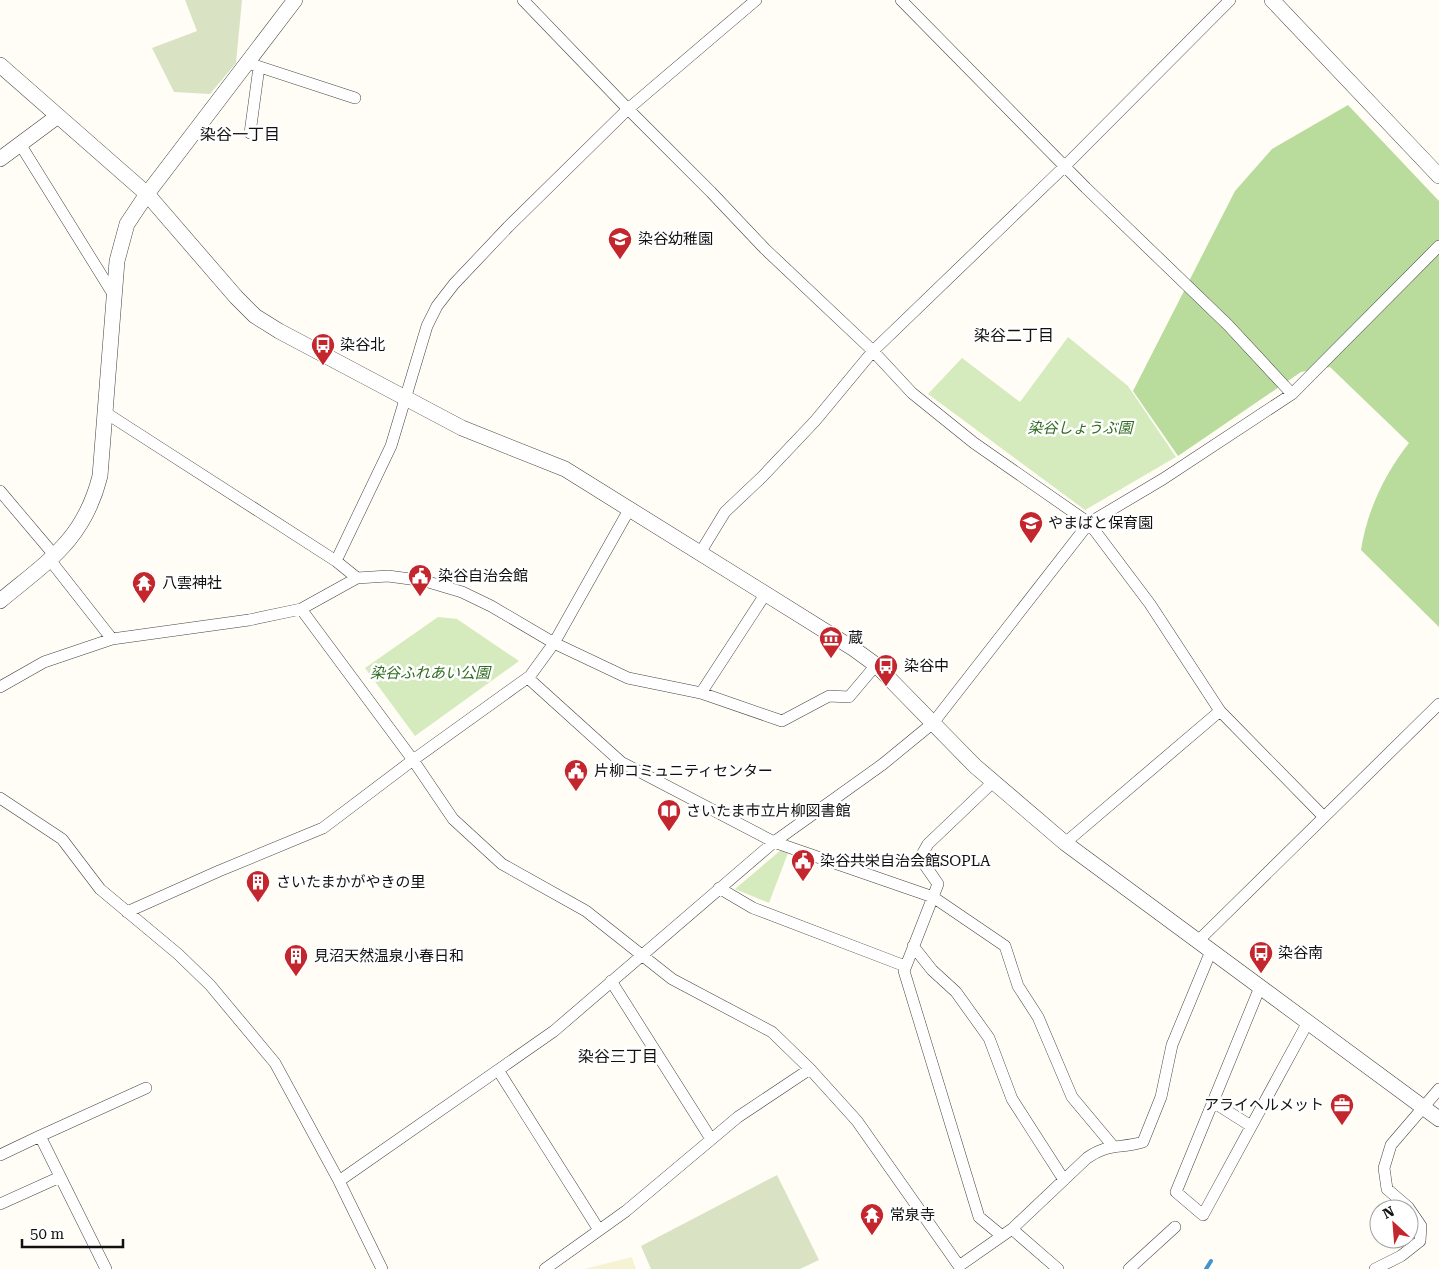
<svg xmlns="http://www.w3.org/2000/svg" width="1439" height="1269" viewBox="0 0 1439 1269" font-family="'Roboto Serif','Noto Sans JP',serif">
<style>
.farmland{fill:#f6f3d4}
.green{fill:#d5ebbd}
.forest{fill:#b9dc9c}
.cemetery{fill:#d9e3c4}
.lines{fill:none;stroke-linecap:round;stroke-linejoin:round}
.stream{stroke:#3f96cf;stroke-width:4}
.minor-casing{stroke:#444;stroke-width:12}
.tertiary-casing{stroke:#444;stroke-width:16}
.minor{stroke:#fff;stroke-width:11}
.tertiary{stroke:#fff;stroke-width:15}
.labels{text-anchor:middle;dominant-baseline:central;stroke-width:5;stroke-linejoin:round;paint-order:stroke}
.poi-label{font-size:15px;fill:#111;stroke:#fff;text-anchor:start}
.park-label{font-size:15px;font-style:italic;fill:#2f6b1f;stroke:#fff}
.neighbourhood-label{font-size:16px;fill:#111;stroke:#fff}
</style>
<rect width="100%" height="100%" fill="#fffdf5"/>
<path class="farmland" d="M 632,1257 L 636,1269 L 584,1269 Z"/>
<path class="green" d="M 1068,337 L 1128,386 L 1176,457 L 1085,510 L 928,394 L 962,358 L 1020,402 Z
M 438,617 L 457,619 L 519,661 L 415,736 L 365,668 Z
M 781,850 L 788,853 L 769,903 L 735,889 Z"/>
<path class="forest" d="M 1348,105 L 1439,201 L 1439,627 L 1361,550 C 1367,511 1384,475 1409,443 L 1330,367 L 1301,372 L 1178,456 L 1133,391 L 1235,191 L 1272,149 Z"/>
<path class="cemetery" d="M 185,0 L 242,0 L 236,63 L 210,94 L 174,92 L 152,48 L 197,31 Z
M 777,1175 L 819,1260 L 800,1269 L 651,1269 L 641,1246 Z"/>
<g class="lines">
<path class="stream" d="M 1206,1269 L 1211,1261"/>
<g class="minor-casing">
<path id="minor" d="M 523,0 L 628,109 L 711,192 L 765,249 L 873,351 L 912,393 L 974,443 L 1089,523 L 1150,604 L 1220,711 L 1324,817
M 901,0 L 1086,188 L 1228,325 L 1292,394
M 248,63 L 355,98
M 250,133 L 259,67
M 20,144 L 115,297
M 106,413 L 336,561 L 357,578
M 0,491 L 55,556
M 700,553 L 725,512 L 763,476 L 815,421 L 873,351 L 1065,166 L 1230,0
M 50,560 L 112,639
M 336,561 L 391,446 L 427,326 L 437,306 L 454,284 L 508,227 L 628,109 L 756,0
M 301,609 L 413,760 L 453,819 L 502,864 L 586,911 L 672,979 L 772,1032 L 810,1069 L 857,1121 L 959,1266 L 1012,1229 L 1087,1158 C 1108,1143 1119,1149 1143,1142 L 1161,1097 L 1172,1045 L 1211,951
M 528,678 L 621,762 L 774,842 L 933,897 L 1005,946 L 1018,986 L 1038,1017 L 1072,1097 L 1113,1146
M 0,687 L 44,662 L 112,639 L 249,620 L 301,609 L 357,578 L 388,576 L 425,581 L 462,592 L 491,606 L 554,643 L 628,678 L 701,693 L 782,721 L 829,696 L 849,697 L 876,665
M 701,693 L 766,593
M 992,783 L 928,844 L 920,858 L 938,884 L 904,971 L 979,1217 L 1002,1236
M 0,798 L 62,839 L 100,889 L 178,954 L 210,985 L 275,1063 L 339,1181 L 382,1269
M 1065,843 L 1220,711
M 719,888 L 753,908 L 905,966
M 127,912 L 219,871 L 323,828 L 413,760 L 530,676 L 554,643 L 630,508
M 1198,941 L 1439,704
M 913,946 L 932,970 L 956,992 L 989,1038 L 1012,1099 L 1064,1180
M 611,981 L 711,1139
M 1260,987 L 1176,1192 L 1203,1215 L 1308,1022
M 498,1070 L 599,1230
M 1213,1102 L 1251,1126
M 40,1136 L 146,1088
M 0,1155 L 40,1136 L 106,1269
M 339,1181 L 554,1031 L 774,842 L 883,764 L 933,723 L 1089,523 L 1163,479 L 1292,394 L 1439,246
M 0,1204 L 60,1177
M 1012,1229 L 1058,1269
M 545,1269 L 626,1211 L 738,1117 L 810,1069
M 1129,1269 L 1175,1227
M 1375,1269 L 1401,1256 L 1420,1241 L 1421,1226 L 1408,1207 L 1387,1189 L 1384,1168 L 1391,1145 L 1439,1089"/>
</g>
<g class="tertiary-casing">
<path id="tertiary" d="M 1272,0 L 1439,176
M 0,65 L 147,194 L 236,297 L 255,316 L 279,331 L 462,428 L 565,469 L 854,649 L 876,665 L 975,766 L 1065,843 L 1439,1119
M 0,159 L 58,116
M 0,601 C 48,561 84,540 100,476 L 117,261 L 127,224 L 147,194 L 295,0"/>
</g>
<use href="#minor" class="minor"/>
<use href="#tertiary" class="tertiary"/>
</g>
<defs>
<g id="school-pin" transform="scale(1.25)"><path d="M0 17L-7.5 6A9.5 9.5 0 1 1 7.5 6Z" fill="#c4262e" stroke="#fff"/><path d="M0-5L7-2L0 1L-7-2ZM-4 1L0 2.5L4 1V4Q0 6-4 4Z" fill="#fff"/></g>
<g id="bus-pin" transform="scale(1.25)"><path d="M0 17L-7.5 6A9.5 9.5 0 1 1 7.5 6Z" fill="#c4262e" stroke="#fff"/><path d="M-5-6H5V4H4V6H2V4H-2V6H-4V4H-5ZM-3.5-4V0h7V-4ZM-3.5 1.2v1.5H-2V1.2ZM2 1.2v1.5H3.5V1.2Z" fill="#fff"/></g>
<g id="civic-pin" transform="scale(1.25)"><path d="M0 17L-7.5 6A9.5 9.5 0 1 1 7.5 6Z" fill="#c4262e" stroke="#fff"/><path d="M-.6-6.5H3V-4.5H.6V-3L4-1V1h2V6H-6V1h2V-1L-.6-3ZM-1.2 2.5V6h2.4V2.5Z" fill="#fff"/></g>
<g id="temple-pin" transform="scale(1.25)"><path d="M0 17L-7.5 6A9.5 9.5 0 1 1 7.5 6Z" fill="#c4262e" stroke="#fff"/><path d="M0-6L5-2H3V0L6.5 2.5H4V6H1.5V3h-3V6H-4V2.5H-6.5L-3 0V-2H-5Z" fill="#fff"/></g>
<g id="museum-pin" transform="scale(1.25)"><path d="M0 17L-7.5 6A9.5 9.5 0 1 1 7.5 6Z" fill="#c4262e" stroke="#fff"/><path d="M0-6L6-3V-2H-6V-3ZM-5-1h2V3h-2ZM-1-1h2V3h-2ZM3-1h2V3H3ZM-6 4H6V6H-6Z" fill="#fff"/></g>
<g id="library-pin" transform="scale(1.25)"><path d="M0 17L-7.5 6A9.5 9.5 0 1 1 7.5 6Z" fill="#c4262e" stroke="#fff"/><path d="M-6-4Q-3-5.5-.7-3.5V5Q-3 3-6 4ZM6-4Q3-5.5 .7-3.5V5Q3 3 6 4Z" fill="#fff"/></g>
<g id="building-pin" transform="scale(1.25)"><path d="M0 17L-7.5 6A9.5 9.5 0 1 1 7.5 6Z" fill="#c4262e" stroke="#fff"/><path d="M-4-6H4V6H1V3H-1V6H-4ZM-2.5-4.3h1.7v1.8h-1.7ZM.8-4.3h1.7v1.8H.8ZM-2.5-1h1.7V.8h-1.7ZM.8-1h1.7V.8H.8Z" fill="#fff"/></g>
<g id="office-pin" transform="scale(1.25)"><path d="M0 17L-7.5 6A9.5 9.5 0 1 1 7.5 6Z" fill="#c4262e" stroke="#fff"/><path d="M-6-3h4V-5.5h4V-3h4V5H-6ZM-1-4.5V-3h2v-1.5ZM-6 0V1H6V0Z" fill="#fff"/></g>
</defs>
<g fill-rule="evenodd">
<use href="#school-pin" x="620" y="239"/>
<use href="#bus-pin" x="323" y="345"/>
<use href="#school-pin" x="1031" y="523"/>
<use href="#civic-pin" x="420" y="576"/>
<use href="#temple-pin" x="144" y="583"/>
<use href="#museum-pin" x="831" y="638"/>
<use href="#bus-pin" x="886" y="666"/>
<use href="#civic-pin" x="576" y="771"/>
<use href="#library-pin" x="669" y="811"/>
<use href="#civic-pin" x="803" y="861"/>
<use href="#building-pin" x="258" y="882"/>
<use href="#bus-pin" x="1261" y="953"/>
<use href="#building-pin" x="296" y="956"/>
<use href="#office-pin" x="1342" y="1105"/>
<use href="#temple-pin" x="872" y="1215"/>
</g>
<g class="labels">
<g class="poi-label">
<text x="638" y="239">染谷幼稚園</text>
<text x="340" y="345">染谷北</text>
<text x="1048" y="523">やまばと保育園</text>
<text x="438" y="576">染谷自治会館</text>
<text x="162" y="583">八雲神社</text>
<text x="848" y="638">蔵</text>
<text x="904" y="666">染谷中</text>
<text x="594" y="771">片柳コミュニティセンター</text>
<text x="686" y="811">さいたま市立片柳図書館</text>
<text x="820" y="861">染谷共栄自治会館SOPLA</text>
<text x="276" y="882">さいたまかがやきの里</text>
<text x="1278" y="953">染谷南</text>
<text x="314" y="956">見沼天然温泉小春日和</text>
<text x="1324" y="1105" text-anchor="end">アライヘルメット</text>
<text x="890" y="1215">常泉寺</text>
</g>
<g class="park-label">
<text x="1080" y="428">染谷しょうぶ園</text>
<text x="430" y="673">染谷ふれあい公園</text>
</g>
<g class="neighbourhood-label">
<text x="240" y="134">染谷一丁目</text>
<text x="1014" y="335">染谷二丁目</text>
<text x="618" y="1056">染谷三丁目</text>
</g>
</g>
<g transform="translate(1394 1224) rotate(334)"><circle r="24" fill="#ffffff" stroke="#a0a0a0"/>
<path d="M0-4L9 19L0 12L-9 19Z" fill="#c4262e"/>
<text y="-8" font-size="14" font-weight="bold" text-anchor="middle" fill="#111111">N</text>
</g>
<path d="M22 1239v8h101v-8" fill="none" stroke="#111111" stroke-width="2.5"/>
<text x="30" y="1239" font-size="15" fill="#111111" stroke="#ffffff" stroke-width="4" paint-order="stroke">50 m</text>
</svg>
